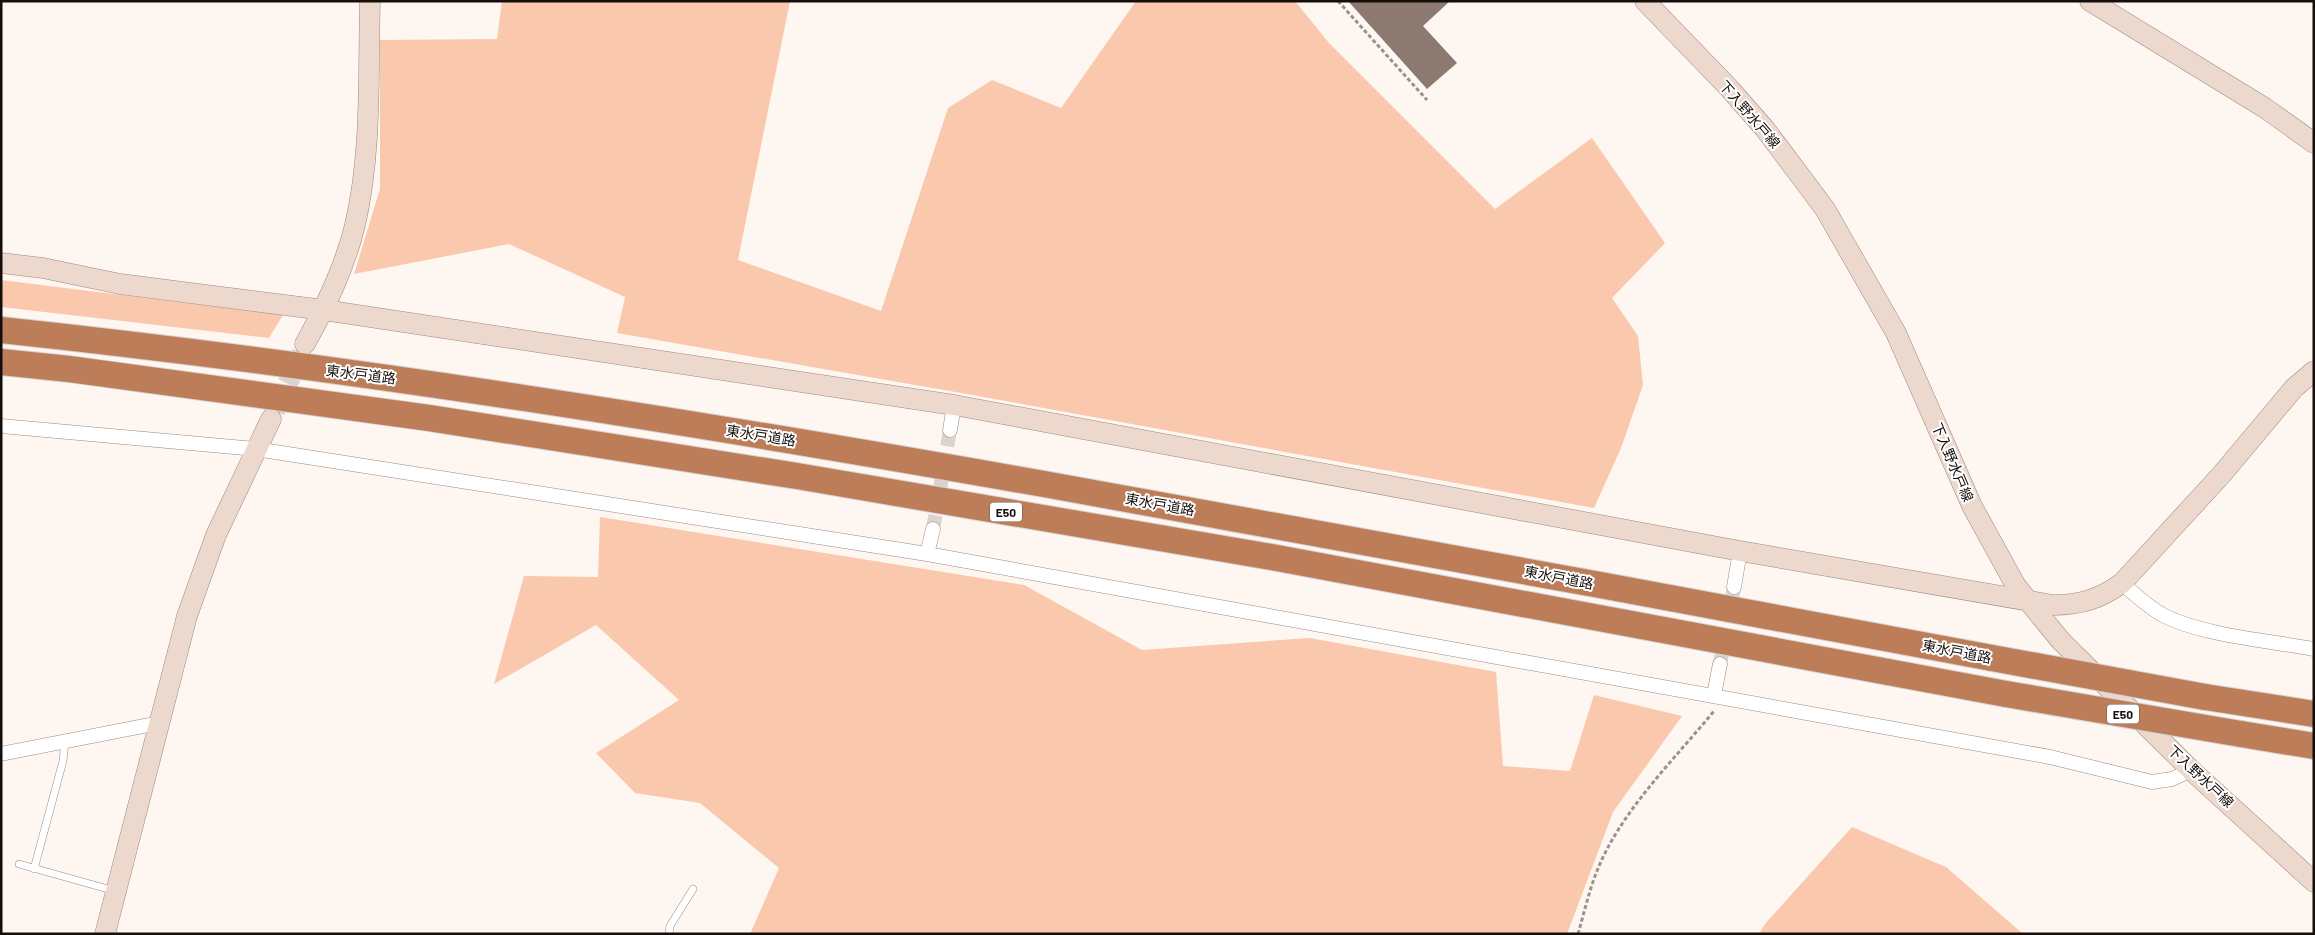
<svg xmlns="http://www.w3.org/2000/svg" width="2315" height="935" viewBox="0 0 2315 935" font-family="Barlow,'Noto Sans JP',sans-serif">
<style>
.green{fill:#fac8ad}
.building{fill:#8c796f}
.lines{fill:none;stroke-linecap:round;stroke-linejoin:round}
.street-tunnel{stroke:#dbd3ce;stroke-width:14;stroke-dasharray:14 7;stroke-linecap:butt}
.secondary-tunnel{stroke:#dbd3ce;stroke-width:20;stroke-dasharray:20 10;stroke-linecap:butt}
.lane-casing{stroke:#9d897f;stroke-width:8}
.street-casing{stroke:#9d897f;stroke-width:15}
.secondary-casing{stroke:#9d897f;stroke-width:21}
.highway-casing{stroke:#d5d4d3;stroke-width:28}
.path{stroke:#99928d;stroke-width:3;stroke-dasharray:4 2.5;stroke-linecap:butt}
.lane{stroke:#fff;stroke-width:7}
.street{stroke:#fff;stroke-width:14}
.secondary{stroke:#ecd8cd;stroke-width:20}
.highway{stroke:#be7d59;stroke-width:26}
.highway-bridge-casing{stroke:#d5d4d3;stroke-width:28;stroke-linecap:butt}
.highway-bridge{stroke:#be7d59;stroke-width:26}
.labels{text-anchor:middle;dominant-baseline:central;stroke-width:4;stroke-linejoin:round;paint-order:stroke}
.shield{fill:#fff;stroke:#5b5654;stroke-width:1}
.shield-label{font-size:12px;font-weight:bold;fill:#150e0a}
.street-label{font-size:14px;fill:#150e0a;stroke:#fff}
</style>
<rect width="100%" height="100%" fill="#fef6f1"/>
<path class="green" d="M 502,1 L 790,1 L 738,260 L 881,311 L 948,108 L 992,80 L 1061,108 L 1136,1 L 1295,1 L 1329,43 L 1495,209 L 1592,138 L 1665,243 L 1612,298 L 1638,336 L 1643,385 L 1621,448 L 1594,508 L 961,393 L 617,333 L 625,297 L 509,244 L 354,274 L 380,189 L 380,40 L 497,39 Z
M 1,280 L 283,315 L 269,338 L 1,307 Z
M 600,517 L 1024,585 L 1142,650 L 1310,638 L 1496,672 L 1503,766 L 1570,771 L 1594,695 L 1682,716 L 1613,812 L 1567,934 L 750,934 L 779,868 L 700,803 L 635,793 L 596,753 L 679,700 L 596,625 L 494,684 L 524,576 L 598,577 Z
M 1852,827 L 1946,867 L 2023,934 L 1759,934 L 1765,924 Z"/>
<path class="building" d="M 1348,1 L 1450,1 L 1423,26 L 1457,63 L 1427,89 Z"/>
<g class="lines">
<path class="street-tunnel" d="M 933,529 L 950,430
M 1720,664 L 1734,587"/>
<path class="secondary-tunnel" d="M 275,411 L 302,353"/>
<g class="lane-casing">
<path id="lane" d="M 19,864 L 115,891
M 34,869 L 63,761 L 65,741
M 669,934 L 670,926 L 693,889"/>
</g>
<g class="street-casing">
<path id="street" d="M 1,426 L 256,449 L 927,554 L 2050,757 L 2152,782 L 2172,779 L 2191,770
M 950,430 L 954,405
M 927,554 L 933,529
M 2122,583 C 2134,594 2146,605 2161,614 C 2199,635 2270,641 2314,649
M 1734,587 L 1740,551
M 1714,695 L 1720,664
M 1,754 L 159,723"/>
</g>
<g class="secondary-casing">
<path id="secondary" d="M 1645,1 L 1729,88 L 1765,129 L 1825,209 L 1896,333 L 1972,506 L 2016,586 L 2061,641 L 2191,770 L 2314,882
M 2090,1 L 2265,108 L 2314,143
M 1,263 L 43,268 L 120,284 L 324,310 L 954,405 L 1740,551 L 2053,605 C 2080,605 2100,599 2122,583 L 2222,474 L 2294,388 L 2314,371
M 305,344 C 326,306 345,267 355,225 C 372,152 368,76 370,1
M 105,934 L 187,616 L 216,535 L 271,419"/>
</g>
<g class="highway-casing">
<path id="highway" d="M 1,330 C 351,367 698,423 1044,484 C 1361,540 1676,599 1992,658
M 1,362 L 69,369 L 429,418 L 797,476 L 1277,558 L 2006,694
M 2205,697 L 2314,714
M 2241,734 L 2314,746"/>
</g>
<path class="path" d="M 1338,1 L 1427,100
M 1578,934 C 1584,913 1589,891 1597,871 C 1620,812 1674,760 1714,711"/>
<use href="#lane" class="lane"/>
<use href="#street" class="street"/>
<use href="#secondary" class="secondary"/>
<use href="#highway" class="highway"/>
<g class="highway-bridge-casing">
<path id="highway-bridge" d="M 1992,658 L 2205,697
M 2006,694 L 2241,734"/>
</g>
<use href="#highway-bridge" class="highway-bridge"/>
</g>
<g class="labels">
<g class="shield">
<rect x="990" y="502.5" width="32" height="19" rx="4"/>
<rect x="2107" y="704.5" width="32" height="19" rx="4"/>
</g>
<g class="shield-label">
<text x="1006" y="512">E50</text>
<text x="2123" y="714">E50</text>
</g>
<g class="street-label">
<text transform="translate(1750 114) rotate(49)">下入野水戸線</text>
<text transform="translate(361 374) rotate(7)">東水戸道路</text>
<text transform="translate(761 435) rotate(9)">東水戸道路</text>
<text transform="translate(1953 462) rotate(67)">下入野水戸線</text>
<text transform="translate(1160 504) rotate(10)">東水戸道路</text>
<text transform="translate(1559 577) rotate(11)">東水戸道路</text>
<text transform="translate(1957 651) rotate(11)">東水戸道路</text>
<text transform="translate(2201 776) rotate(43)">下入野水戸線</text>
</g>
</g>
<rect width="2315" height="935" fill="none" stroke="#150e0a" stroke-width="5"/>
</svg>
